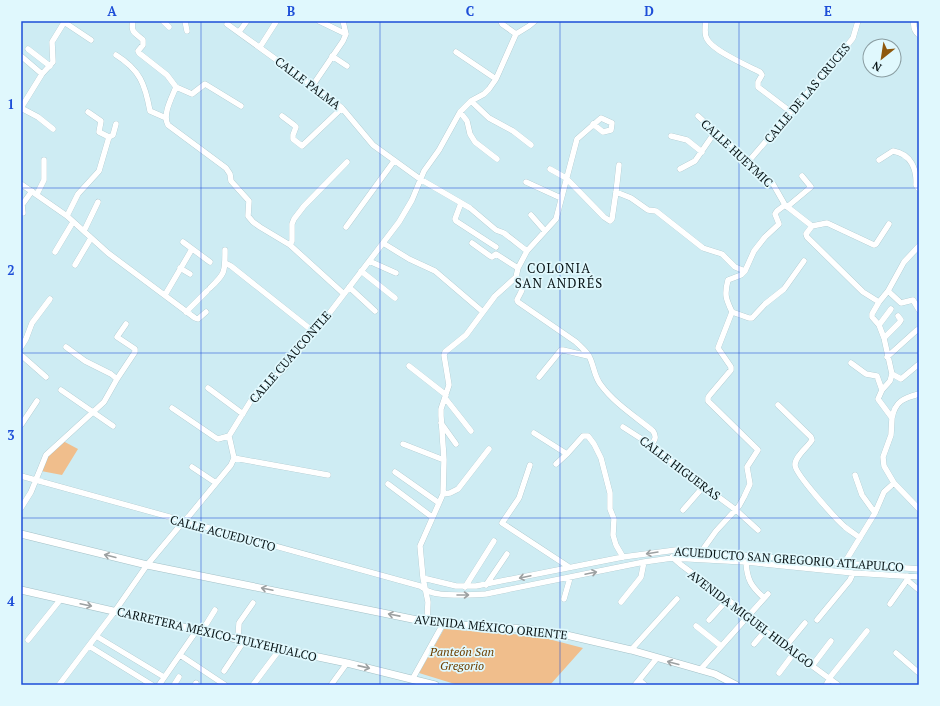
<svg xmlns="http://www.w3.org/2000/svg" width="940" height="706" viewBox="0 0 940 706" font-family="'PT Serif',serif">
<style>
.green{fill:#f0be8c}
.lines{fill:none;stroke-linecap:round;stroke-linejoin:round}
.minor-casing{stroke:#a4c1c7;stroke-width:6}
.major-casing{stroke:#a4c1c7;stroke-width:8}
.minor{stroke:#fff;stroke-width:5.5}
.major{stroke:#fff;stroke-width:7}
.oneway{stroke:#9da1a2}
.grid{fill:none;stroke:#1d4ed8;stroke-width:1;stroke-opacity:0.55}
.labels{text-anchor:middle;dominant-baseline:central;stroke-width:3.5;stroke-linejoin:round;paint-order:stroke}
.street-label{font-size:12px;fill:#091416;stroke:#e0f8fd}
.park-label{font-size:12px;font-style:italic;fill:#6e4000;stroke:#e0f8fd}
.neighbourhood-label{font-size:13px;letter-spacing:1px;fill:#091416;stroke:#e0f8fd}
.neatline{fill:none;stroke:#1d4ed8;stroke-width:1.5}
.grid-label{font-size:13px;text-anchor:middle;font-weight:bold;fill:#1d4ed8}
</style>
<rect width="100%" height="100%" fill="#ceecf3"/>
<path class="green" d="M 63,441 L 78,449 L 62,475 L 41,471 L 48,456 Z
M 444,629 L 537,636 L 583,648 L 550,685 L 458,685 L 419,673 Z"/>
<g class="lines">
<g class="minor-casing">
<path id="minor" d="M 133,21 C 130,33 136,33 143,40 L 143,45 L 138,51 L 139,53 L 167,75 L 176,87 C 172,97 162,115 168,125 L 226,168 L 230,174 L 231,181 L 249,201 L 248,216 L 253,222 L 260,227 L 290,245 L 344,294
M 163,21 L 169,27
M 185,21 L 187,31
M 319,21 L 346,34
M 501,21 L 502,24 L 516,34
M 706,21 C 705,27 704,34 707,39 C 713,51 748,66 760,72 L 762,75 L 758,82 L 758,87 L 791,112
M 914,21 C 913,27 914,31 919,35
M 64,22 L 91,40
M 227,24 L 328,97 L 342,108 L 373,145 L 420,179 L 470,208 L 496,230 L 504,233 L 527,251
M 239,32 L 247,21
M 260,47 L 276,22
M 28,49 L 50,66
M 456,52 L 496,79
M 116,55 C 140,70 145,84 150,111 L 166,118
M 21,56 L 42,74
M 332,56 L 347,66
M 313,85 L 343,41 L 346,34 L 343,21
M 176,87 L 192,94 L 205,84 L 241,106
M 471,101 L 489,118 L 513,131 L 531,145
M 21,108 L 42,74 L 53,62 L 52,42 L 65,21
M 21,108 L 38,117 L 53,129
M 88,112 L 101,121 L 99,132 L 109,137
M 460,112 L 467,121 L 470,134 L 475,142 L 497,159
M 282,116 L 294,125 L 296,127 L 293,135 L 293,139 L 302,146 L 342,108
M 698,116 L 715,132 L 721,135 L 762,175 L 773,184 L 785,205 L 812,226 L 806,234 L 807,237 L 863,292 L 879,302 L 872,314 L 872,317 L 879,325 L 884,338 L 892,374 L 890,381 L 882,390 L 878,399 L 892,418 L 891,435 L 883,457 L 884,466 L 894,483 L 919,509
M 671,136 L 687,140 L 702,152
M 879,160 L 893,151 C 911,154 917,169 916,185 L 919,189
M 748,162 L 839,56 L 853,38 L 858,21
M 550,169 L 566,178 L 604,217 L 610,221 L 612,219 L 616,192 L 619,165
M 680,169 L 695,161 L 715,132
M 526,182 L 561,198
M 21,184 L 67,216 L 108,253 L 195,318 L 198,319 L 206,312
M 616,192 L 631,198 L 648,210 L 656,211 L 703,248 L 722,254 L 735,267 L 745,271
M 37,194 L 44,180 L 44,160
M 461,203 L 455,219 L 456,221 L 496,247
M 787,207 L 811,187 L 802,176
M 23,213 L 22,205 L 32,191
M 531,215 L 545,231
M 67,216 L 78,194 L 99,171 L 109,137 L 113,135 L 116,124
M 812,226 L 827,223 L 874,245 L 876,244 L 889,224
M 346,227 L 394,161
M 84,231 L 98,202
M 183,242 L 210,262
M 383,243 L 409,259 L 435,271 L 483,312
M 472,243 L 490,256 L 492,257 L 496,254 L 518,268
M 290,245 L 292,241 L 292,224 L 294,219 L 304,206 L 347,162
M 55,252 L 73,222
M 369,261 L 396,273
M 225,263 L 231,266 L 314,332
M 75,265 L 91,238
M 180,268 L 190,274
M 361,271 L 395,298
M 516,277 C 527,287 522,289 517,300 L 518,302 L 576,342 C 580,346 586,351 589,356 C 594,365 594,377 601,385 C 614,403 636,417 653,431 C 657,437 655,440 651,445
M 349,287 L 375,311
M 210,288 C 226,273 225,271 225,250
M 888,291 L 901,303 L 913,300 L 919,310
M 165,295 L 192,249
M 879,302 L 888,291 L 904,262 L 919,246
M 186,312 L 207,291
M 732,312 L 749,318 L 752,318 L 765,304 L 784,289 L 804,261
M 879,325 L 891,309
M 884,338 L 899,323 L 901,320 L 898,316
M 21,347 L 26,339 L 32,323 L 50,299
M 66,347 L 85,361 L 111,374 L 117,379
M 21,355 L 46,377
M 887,357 L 917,330
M 851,363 L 866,374 L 877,376 L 882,390
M 409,366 L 446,395
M 892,374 L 901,379 L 919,364
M 539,377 L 561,350 L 563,350 L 588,356
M 208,388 L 243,414
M 61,390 L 113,426
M 445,398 L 471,431
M 778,405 L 811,437 L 812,440 C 808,447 795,456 795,465 C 795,474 836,519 845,527 C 850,531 855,534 860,538
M 172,408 L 216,438 L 218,439 L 229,436
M 892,418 C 895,401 904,398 919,394
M 441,423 L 456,444
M 21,425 L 37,401
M 623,427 L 651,445 L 703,487 L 713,493 L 736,510 L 758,530
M 534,433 L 567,454
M 403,444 L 444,460
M 234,458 L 328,475
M 556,464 L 567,454 L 583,436 L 588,436 L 594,444 L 601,458 L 610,493 L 610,509 L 614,519 L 613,535 L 616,545 L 623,557
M 530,465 L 519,498 L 502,523 L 569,567
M 192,467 L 216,483
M 395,472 L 439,503
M 855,475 L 862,495 L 875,513
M 21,476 L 420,586 C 423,588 426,590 428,591 C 441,597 472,595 486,594 L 644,562 L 672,558 L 746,562 L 853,573 L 919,577
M 388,484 L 432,517
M 443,494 L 450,493 L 458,489 L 489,449
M 21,508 L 31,492 L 46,455 L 104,402 L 117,379 L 135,352 L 135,349 L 117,337 L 126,324
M 683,510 L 703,487
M 701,552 L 716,531 L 739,506 L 744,497 L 750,484 L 747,467 L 758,450 L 708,401 L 708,398 L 709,396 L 731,370 L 731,367 L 718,348 L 732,312 C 726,299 724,295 728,280 L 741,275 L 745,271 L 754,251 L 765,237 L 779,224 L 775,214 L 777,211 L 785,205
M 672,557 L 680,564 L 747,614 L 765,631 L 838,685
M 746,562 C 747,580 751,586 764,598
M 845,562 L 875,513 L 884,492 L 894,483
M 423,578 L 456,586 L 476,586 L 623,557 L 676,550 L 919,569
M 907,580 L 919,590
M 486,585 L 507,554
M 465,587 L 494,541
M 564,599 L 570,578
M 621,602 L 641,577 L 644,562
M 890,604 L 907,580 L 907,576
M 709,620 L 727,600
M 817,620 L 850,580 L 853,573
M 427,622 L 428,602 L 423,578 L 420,546 L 443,494 L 444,460 L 441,416 L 441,409 L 449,385 L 444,355 L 445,352 L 466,335 L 495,296 L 516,277 L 518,268 L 527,251 L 556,219 L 577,139 L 601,118 L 612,123 L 611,130 L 603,132 L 593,124
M 696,626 L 721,646
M 202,631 L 215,610
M 96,636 L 164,677
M 238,639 L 239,623 L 253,603
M 28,640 L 60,600
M 754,644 L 765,631
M 89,646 L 152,685
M 786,646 L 805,623
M 631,650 L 677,599
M 896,653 L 919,673
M 180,655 L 225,685
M 812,666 L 831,641
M 700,670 L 768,594
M 224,671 L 244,641
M 779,673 L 794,653
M 413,678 L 443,624
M 639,680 L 645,685
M 59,685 L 115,611 L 147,565 L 183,522 L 189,516 L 231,465 L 234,458 L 229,436 L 255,394 L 260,389 L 283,370 L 328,315 L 399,222 L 412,200 L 424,171 L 439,150 L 460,112 L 471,101 L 484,94 L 489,89 L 496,79 L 516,34 L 529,26 L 535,21
M 159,685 L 197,630
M 174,685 L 179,677
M 195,685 L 196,683
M 253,685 L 280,649
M 331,685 L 347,663
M 635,685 L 657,658
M 826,685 L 831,676 L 867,631"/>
</g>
<g class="major-casing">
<path id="major" d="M 21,534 L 147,565 L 427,622 L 443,624 L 527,629 L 562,634 L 631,650 L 715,674 L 736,685
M 21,590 L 280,649 L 347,663 L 435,685"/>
</g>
<use href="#minor" class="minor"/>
<use href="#major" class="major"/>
</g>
<defs><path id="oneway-shaft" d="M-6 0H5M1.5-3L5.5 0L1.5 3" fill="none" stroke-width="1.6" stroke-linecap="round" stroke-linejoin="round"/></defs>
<g class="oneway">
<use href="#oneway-shaft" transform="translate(652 553) rotate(171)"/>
<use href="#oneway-shaft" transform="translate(110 556) rotate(-166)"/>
<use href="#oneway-shaft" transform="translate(591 573) rotate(-12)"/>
<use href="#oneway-shaft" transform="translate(525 577) rotate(168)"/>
<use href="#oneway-shaft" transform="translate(267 589) rotate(-168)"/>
<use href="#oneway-shaft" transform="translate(463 595)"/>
<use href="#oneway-shaft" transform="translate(86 605) rotate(12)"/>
<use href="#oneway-shaft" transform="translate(394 615) rotate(-169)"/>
<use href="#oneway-shaft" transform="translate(673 663) rotate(-165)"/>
<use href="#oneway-shaft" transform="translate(364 667) rotate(13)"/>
</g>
<path class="grid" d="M 201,21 L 201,685M 380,21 L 380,685M 560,21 L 560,685M 739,21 L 739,685M 21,188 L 919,188M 21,353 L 919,353M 21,518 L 919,518"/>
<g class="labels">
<g class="street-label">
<text transform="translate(308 83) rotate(37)">CALLE PALMA</text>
<text transform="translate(807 93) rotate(-50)">CALLE DE LAS CRUCES</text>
<text transform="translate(737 153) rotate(43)">CALLE HUEYMIC</text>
<text transform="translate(290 357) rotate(-49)">CALLE CUAUCONTLE</text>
<text transform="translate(680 468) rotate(37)">CALLE HIGUERAS</text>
<text transform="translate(223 533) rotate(15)">CALLE ACUEDUCTO</text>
<text transform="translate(789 559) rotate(4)">ACUEDUCTO SAN GREGORIO ATLAPULCO</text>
<text transform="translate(751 619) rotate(37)">AVENIDA MIGUEL HIDALGO</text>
<text transform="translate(491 627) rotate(6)">AVENIDA MÉXICO ORIENTE</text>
<text transform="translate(217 634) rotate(13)">CARRETERA MÉXICO-TULYEHUALCO</text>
</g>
<g class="park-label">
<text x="462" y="651">Panteón San<tspan x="462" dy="14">Gregorio</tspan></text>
</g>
<g class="neighbourhood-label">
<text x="559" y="268">COLONIA<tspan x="559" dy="15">SAN ANDRÉS</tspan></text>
</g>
</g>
<rect width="940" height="706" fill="none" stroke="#e0f8fd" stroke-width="44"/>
<g transform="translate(882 58) rotate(210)"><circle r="19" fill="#e0f8fd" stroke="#8a9da1"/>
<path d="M0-3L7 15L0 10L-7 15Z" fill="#8e580d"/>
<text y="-6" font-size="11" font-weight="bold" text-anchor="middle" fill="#091416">N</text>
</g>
<rect x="22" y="22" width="896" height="662" class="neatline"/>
<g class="grid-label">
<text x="112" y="16">A</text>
<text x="291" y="16">B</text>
<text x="470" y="16">C</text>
<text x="649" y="16">D</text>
<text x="828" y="16">E</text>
<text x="11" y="109">1</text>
<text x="11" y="275">2</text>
<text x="11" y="440">3</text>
<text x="11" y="606">4</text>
</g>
</svg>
